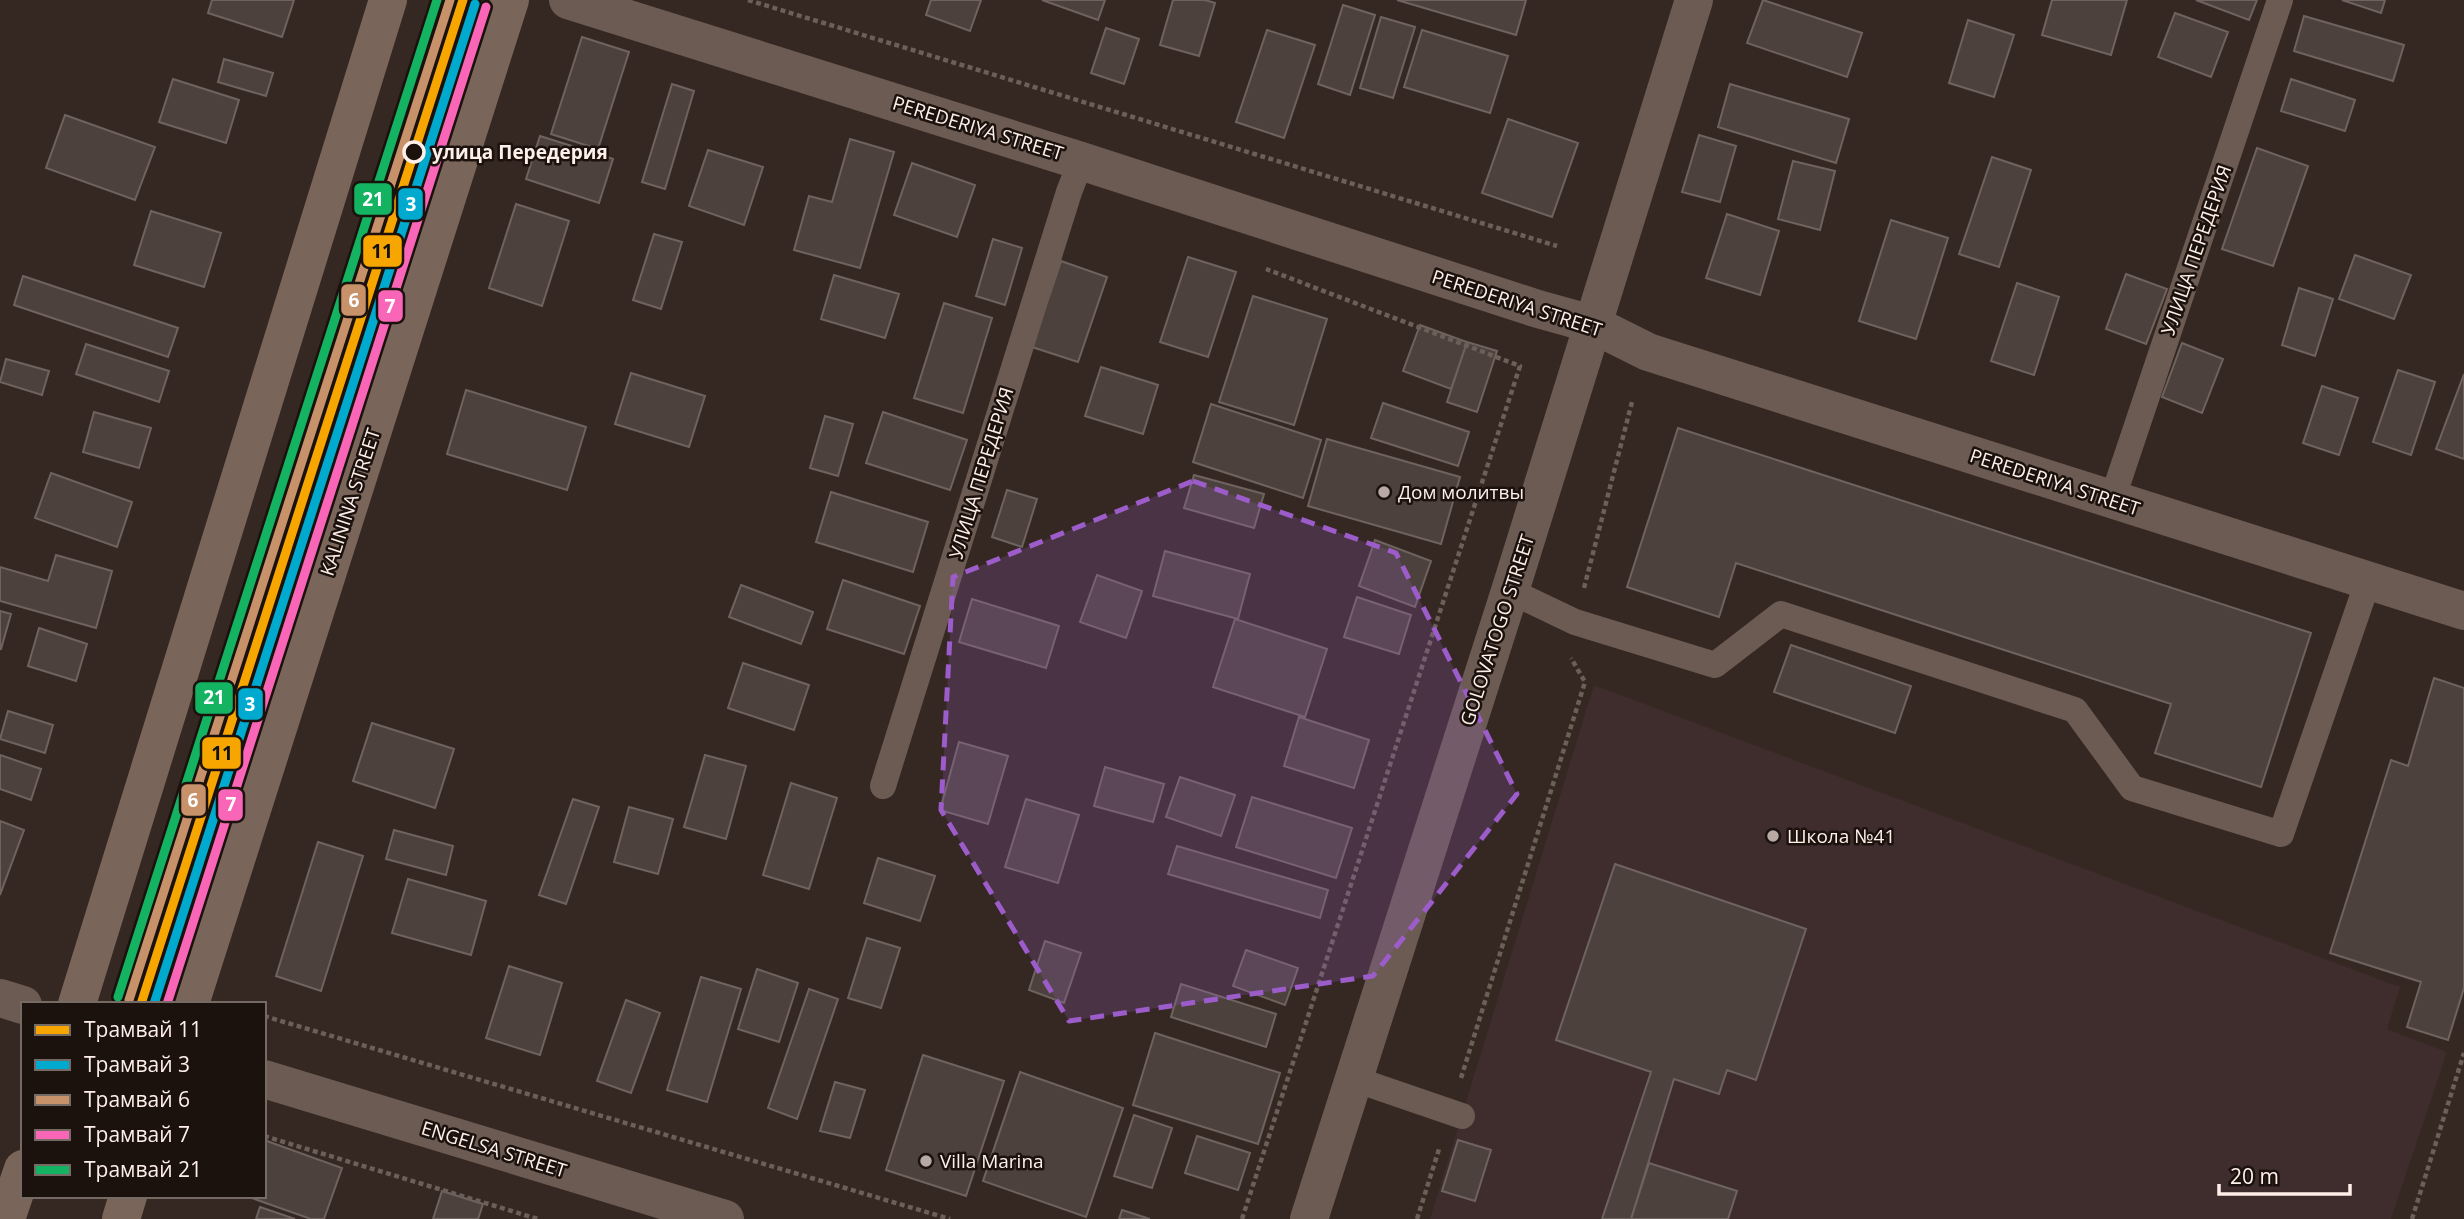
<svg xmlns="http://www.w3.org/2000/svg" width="2464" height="1219" viewBox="0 0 2464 1219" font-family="'Open Sans',sans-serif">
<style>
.education{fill:#3f2c2c}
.building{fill:#4c413d;stroke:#6e635e;stroke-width:2}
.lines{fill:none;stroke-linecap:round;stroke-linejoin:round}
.path{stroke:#6c5f58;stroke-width:4.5;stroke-dasharray:5 3.5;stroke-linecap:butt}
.service{stroke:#6b5b52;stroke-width:26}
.minor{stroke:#6b5b52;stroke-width:38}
.secondary{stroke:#796559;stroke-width:38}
.tram-1-casing{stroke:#1b110d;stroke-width:14}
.tram-2-casing{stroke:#1b110d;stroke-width:14}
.tram-3-casing{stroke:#1b110d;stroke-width:14}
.tram-4-casing{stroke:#1b110d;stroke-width:14}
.tram-5-casing{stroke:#1b110d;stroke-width:14}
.tram-1{stroke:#f7a600;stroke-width:9}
.tram-2{stroke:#00a9ce;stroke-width:9}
.tram-3{stroke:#c7916a;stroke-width:9}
.tram-4{stroke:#fa66b7;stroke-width:9}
.tram-5{stroke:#13b361;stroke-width:9}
.marked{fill:#9c5dca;fill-opacity:0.2;stroke:#9c5dca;stroke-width:5;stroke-dasharray:14 9;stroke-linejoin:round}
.stop-dot{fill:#1b110d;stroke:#ffefe9;stroke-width:3.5}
.poi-dot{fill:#b8a9a4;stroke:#1b110d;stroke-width:2.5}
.labels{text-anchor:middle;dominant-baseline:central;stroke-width:5;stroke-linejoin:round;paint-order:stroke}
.street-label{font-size:19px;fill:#ffefe9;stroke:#1b110d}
.stop-label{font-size:19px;font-weight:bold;fill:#ffefe9;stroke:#1b110d;text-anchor:start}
.poi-label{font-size:19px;fill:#ffefe9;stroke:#1b110d;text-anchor:start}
.line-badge{stroke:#1b110d;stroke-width:2.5}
.badge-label{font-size:19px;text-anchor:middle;font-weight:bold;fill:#fff}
.pale-badge-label{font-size:19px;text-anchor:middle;font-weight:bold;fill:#111}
</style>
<rect width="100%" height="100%" fill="#352823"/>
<path class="education" d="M 1594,685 L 2400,987 L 2387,1029 L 2447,1052 L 2391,1219 L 1430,1219 Z"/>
<path class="building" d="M 212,0 L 294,0 L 282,37 L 208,13 Z
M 931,0 L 981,0 L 970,31 L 926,15 Z
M 1042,0 L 1105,0 L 1098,20 Z
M 1173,0 L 1205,0 L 1215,3 L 1199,56 L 1160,45 Z
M 1397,0 L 1526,0 L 1516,35 Z
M 1763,0 L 1862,33 L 1847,77 L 1747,43 Z
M 2052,0 L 2127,0 L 2111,55 L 2042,35 Z
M 2196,0 L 2257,0 L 2249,20 Z
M 2342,0 L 2385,0 L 2381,13 Z
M 1343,5 L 1375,15 L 1350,95 L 1318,84 Z
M 2175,13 L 2228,32 L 2211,77 L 2158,57 Z
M 2304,16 L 2404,45 L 2393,81 L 2294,51 Z
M 1381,17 L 1415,27 L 1393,98 L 1360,88 Z
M 1968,20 L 2014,35 L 1994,97 L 1949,83 Z
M 1106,28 L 1139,39 L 1124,84 L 1091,73 Z
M 1267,30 L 1315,45 L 1284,138 L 1236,122 Z
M 1422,30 L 1508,56 L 1490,113 L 1404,87 Z
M 582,37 L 629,52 L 598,149 L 551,134 Z
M 224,59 L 273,73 L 266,96 L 218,82 Z
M 173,79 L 239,100 L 226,143 L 159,122 Z
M 2291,79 L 2355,100 L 2345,131 L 2281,111 Z
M 672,84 L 694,91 L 665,189 L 642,182 Z
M 1730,84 L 1849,119 L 1836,163 L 1718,127 Z
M 65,115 L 155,147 L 135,200 L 46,168 Z
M 1508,119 L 1578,143 L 1552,217 L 1482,193 Z
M 1699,135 L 1736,146 L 1720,202 L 1682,192 Z
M 540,136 L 613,159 L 599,203 L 526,179 Z
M 850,139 L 894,152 L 860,268 L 794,250 L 809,196 L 832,202 Z
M 2257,148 L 2308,166 L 2273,266 L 2222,249 Z
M 708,150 L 763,167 L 744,225 L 689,206 Z
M 1992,157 L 2031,170 L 1999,267 L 1959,254 Z
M 1793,161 L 1835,171 L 1820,230 L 1778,219 Z
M 912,163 L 975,185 L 957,237 L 894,215 Z
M 516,204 L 569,221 L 542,306 L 489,288 Z
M 151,211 L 221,233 L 204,287 L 134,265 Z
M 1727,214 L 1779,231 L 1760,295 L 1706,278 Z
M 1891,220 L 1948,238 L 1916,339 L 1859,321 Z
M 654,234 L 682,242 L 661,309 L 633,300 Z
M 993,239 L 1022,248 L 1005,305 L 976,296 Z
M 2355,255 L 2411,275 L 2394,319 L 2339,299 Z
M 1188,257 L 1236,272 L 1208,357 L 1160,342 Z
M 1061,261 L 1107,277 L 1078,362 L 1032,347 Z
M 2126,274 L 2167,289 L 2146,344 L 2106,329 Z
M 834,275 L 899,294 L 885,338 L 821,319 Z
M 23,276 L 178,328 L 168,357 L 14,305 Z
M 2017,283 L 2059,297 L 2034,375 L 1991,361 Z
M 2299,288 L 2333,299 L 2315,356 L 2282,345 Z
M 1253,296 L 1327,319 L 1294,425 L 1219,402 Z
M 944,303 L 992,318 L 963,413 L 914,398 Z
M 1420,325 L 1467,342 L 1451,389 L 1403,371 Z
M 1467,342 L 1497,351 L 1477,412 L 1447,402 Z
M 2182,343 L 2223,359 L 2202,413 L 2162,397 Z
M 86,344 L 169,371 L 159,402 L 76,374 Z
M 6,359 L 49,371 L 42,395 L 0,382 Z
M 1101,367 L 1158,385 L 1143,434 L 1085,416 Z
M 2398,370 L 2435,382 L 2411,455 L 2373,442 Z
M 631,373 L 705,396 L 689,447 L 615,424 Z
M 2464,374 L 2464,459 L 2436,449 Z
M 2322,386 L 2358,398 L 2339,455 L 2303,443 Z
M 466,390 L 586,427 L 567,490 L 447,454 Z
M 1383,403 L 1469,432 L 1458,466 L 1371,438 Z
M 1211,404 L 1321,440 L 1303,498 L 1193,462 Z
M 94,412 L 151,428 L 139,468 L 83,452 Z
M 883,412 L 967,440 L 950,490 L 866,463 Z
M 825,416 L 853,424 L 838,476 L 810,468 Z
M 1678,428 L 2311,633 L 2261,787 L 2155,753 L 2171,704 L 1736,563 L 1719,617 L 1627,587 Z
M 1327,439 L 1460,477 L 1441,544 L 1308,506 Z
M 51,473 L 132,502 L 117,547 L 35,518 Z
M 1194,475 L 1264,494 L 1254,528 L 1184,508 Z
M 1007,490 L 1037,499 L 1022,547 L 992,537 Z
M 831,492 L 928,522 L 913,572 L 816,542 Z
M 1375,540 L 1431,561 L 1415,607 L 1359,586 Z
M 1165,551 L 1250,574 L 1238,619 L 1153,596 Z
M 56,555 L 112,571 L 96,628 L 0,601 L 0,567 L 48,581 Z
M 1097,575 L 1142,591 L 1126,638 L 1080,622 Z
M 843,580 L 920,606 L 904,654 L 827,629 Z
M 741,585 L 813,612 L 801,644 L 729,617 Z
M 1357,597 L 1411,615 L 1399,654 L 1344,637 Z
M 972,599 L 1059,626 L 1046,668 L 959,642 Z
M 0,611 L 11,614 L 1,649 L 0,649 Z
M 1235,619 L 1327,649 L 1305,717 L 1213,687 Z
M 39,628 L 87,644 L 76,681 L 28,666 Z
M 1791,645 L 1911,686 L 1895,733 L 1774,692 Z
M 743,663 L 809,685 L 794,730 L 728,708 Z
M 2434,678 L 2464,688 L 2464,988 L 2448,1040 L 2407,1027 L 2421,982 L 2330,953 L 2391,760 L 2408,766 Z
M 8,711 L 53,725 L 45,753 L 0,739 Z
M 1299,717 L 1369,740 L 1354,788 L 1284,766 Z
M 372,723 L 454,749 L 435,808 L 353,781 Z
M 959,742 L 1008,756 L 988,824 L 940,810 Z
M 0,755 L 41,769 L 31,800 L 0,789 Z
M 705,755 L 746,766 L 726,839 L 684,827 Z
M 1105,767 L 1164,784 L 1153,822 L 1094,806 Z
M 1180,777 L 1235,795 L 1221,836 L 1166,817 Z
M 791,783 L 837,798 L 809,889 L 763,875 Z
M 1252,797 L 1352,828 L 1336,878 L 1236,847 Z
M 573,799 L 599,807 L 566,904 L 539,895 Z
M 1026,799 L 1079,815 L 1058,883 L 1005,867 Z
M 629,807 L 673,819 L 658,874 L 614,862 Z
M 0,821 L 24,830 L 0,895 Z
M 394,830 L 453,846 L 446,875 L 386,859 Z
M 318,842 L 363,856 L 321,991 L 276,976 Z
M 1177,846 L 1328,890 L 1320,918 L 1168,874 Z
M 878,858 L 935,876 L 920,921 L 864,903 Z
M 1615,864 L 1806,929 L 1756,1080 L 1727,1070 L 1719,1094 L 1674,1079 L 1631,1219 L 1602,1219 L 1651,1072 L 1556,1040 Z
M 408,879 L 486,901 L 471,955 L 392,933 Z
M 867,938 L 900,948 L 881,1008 L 848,998 Z
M 1045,941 L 1081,953 L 1064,1003 L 1029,990 Z
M 1246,950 L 1298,968 L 1285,1005 L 1233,986 Z
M 509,966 L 562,983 L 540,1055 L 486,1038 Z
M 757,969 L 798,983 L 779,1042 L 738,1029 Z
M 701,977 L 741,989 L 707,1102 L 667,1090 Z
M 1181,984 L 1276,1014 L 1266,1047 L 1171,1017 Z
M 809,989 L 838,999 L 797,1119 L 768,1108 Z
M 626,1000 L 660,1013 L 631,1093 L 597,1081 Z
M 1155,1033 L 1280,1073 L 1258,1144 L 1133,1105 Z
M 923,1055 L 1004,1081 L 966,1196 L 886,1170 Z
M 1020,1072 L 1123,1108 L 1086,1217 L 983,1181 Z
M 835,1082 L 865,1090 L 850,1138 L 820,1131 Z
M 1134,1115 L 1172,1128 L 1152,1188 L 1114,1176 Z
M 1197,1136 L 1250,1153 L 1238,1190 L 1185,1173 Z
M 264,1140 L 342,1168 L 324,1219 L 311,1219 L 246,1196 L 264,1196 Z
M 1458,1140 L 1491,1150 L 1475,1201 L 1442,1191 Z
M 1649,1163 L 1737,1191 L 1728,1219 L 1631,1219 Z
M 442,1191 L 483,1204 L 478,1219 L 433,1219 Z
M 260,1207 L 295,1219 L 256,1219 Z
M 1122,1210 L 1150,1219 L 1119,1219 Z"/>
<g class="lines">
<path class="path" d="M 748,0 L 1557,246
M 426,12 L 461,23
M 1584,588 L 1632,402
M 264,1016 L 950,1219
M 1461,1078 L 1585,682 L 1571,658
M 264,1136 L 538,1219
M 1242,1219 L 1520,366 L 1266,269
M 1417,1219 L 1440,1146
M 2412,1219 L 2464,1053"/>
<path class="service" d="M 2112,500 L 2280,0
M 1510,591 L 1575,622 L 1715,665 L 1781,614 L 2075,710 L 2132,788 L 2281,834 L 2368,581
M 883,786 L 1069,192 L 1081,161
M 1354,1079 L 1462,1116"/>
<path class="minor" d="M 568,0 L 1081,161 L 1538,309 L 1592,324 L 1648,352 L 2464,611
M 0,998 L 23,1005
M 264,1079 L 725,1219
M 1309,1219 L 1510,591 L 1694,0"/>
<path class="secondary" d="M 77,1004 L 388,0
M 190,1004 L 510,0
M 6,1219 L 23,1169
M 121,1219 L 128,1196"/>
<g class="tram-1-casing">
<path id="tram-1" d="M 141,1004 L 463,0"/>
</g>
<g class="tram-2-casing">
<path id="tram-2" d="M 154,1004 L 475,4"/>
</g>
<g class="tram-3-casing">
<path id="tram-3" d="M 129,1000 L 450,0"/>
</g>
<g class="tram-4-casing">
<path id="tram-4" d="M 167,1004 L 486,7"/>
</g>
<g class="tram-5-casing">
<path id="tram-5" d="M 118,997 L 437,0"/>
</g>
<use href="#tram-1" class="tram-1"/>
<use href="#tram-2" class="tram-2"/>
<use href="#tram-3" class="tram-3"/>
<use href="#tram-4" class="tram-4"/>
<use href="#tram-5" class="tram-5"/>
</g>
<path class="marked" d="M 1193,481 L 1396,553 L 1517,794 L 1373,976 L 1069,1021 L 941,810 L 953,577 Z"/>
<circle class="stop-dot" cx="414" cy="152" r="10"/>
<g class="poi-dot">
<circle cx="1384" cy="492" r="7"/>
<circle cx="1773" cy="836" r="7"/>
<circle cx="926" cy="1161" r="7"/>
</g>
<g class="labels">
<g class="street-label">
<text transform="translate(978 128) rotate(17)">PEREDERIYA STREET</text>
<text transform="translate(2196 250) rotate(-71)">УЛИЦА ПЕРЕДЕРИЯ</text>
<text transform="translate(1517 303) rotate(18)">PEREDERIYA STREET</text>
<text transform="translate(981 473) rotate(-73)">УЛИЦА ПЕРЕДЕРИЯ</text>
<text transform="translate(2055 482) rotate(18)">PEREDERIYA STREET</text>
<text transform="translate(350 502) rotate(-72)">KALININA STREET</text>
<text transform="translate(1497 630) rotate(-72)">GOLOVATOGO STREET</text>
<text transform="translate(494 1149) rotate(17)">ENGELSA STREET</text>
</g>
<g class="stop-label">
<text x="432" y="152">улица Передерия</text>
</g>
<g class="poi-label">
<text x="1398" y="492">Дом молитвы</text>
<text x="1787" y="836">Школа №41</text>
<text x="940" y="1161">Villa Marina</text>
</g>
</g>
<g class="line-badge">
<rect x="353" y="182" width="40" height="34" rx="7" fill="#13b361"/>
<rect x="397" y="187" width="27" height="34" rx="7" fill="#00a9ce"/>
<rect x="362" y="234" width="41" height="34" rx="7" fill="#f7a600"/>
<rect x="340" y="283" width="27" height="34" rx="7" fill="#c7916a"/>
<rect x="377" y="289" width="27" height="34" rx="7" fill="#fa66b7"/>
<rect x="194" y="681" width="40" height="34" rx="7" fill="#13b361"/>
<rect x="237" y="687" width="27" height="34" rx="7" fill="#00a9ce"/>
<rect x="201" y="736" width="41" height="34" rx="7" fill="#f7a600"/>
<rect x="180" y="783" width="27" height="34" rx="7" fill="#c7916a"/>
<rect x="217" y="788" width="27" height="34" rx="7" fill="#fa66b7"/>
</g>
<g class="badge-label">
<text x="373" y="206">21</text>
<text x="411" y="211">3</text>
<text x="354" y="307">6</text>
<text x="390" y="313">7</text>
<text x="214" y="704">21</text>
<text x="250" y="711">3</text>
<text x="193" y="807">6</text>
<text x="231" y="811">7</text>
</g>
<g class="pale-badge-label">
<text x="382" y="258">11</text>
<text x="222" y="760">11</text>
</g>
<rect x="21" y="1002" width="245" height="196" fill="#1b110d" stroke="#766a65" stroke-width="2"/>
<rect x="35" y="1025" width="35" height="10" fill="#f7a600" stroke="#766a65" stroke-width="2"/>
<text x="84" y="1037" font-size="21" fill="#ffefe9">Трамвай 11</text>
<rect x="35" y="1060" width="35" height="10" fill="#00a9ce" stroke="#766a65" stroke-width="2"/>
<text x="84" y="1072" font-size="21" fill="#ffefe9">Трамвай 3</text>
<rect x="35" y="1095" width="35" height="10" fill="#c7916a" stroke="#766a65" stroke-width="2"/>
<text x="84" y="1107" font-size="21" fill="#ffefe9">Трамвай 6</text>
<rect x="35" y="1130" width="35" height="10" fill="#fa66b7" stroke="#766a65" stroke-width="2"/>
<text x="84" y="1142" font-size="21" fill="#ffefe9">Трамвай 7</text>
<rect x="35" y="1165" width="35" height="10" fill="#13b361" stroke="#766a65" stroke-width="2"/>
<text x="84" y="1177" font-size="21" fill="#ffefe9">Трамвай 21</text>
<path d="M2219 1184v10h131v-10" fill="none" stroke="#ffefe9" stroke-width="3.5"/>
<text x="2230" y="1184" font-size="21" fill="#ffefe9" stroke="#1b110d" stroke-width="5" paint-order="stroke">20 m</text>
</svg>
